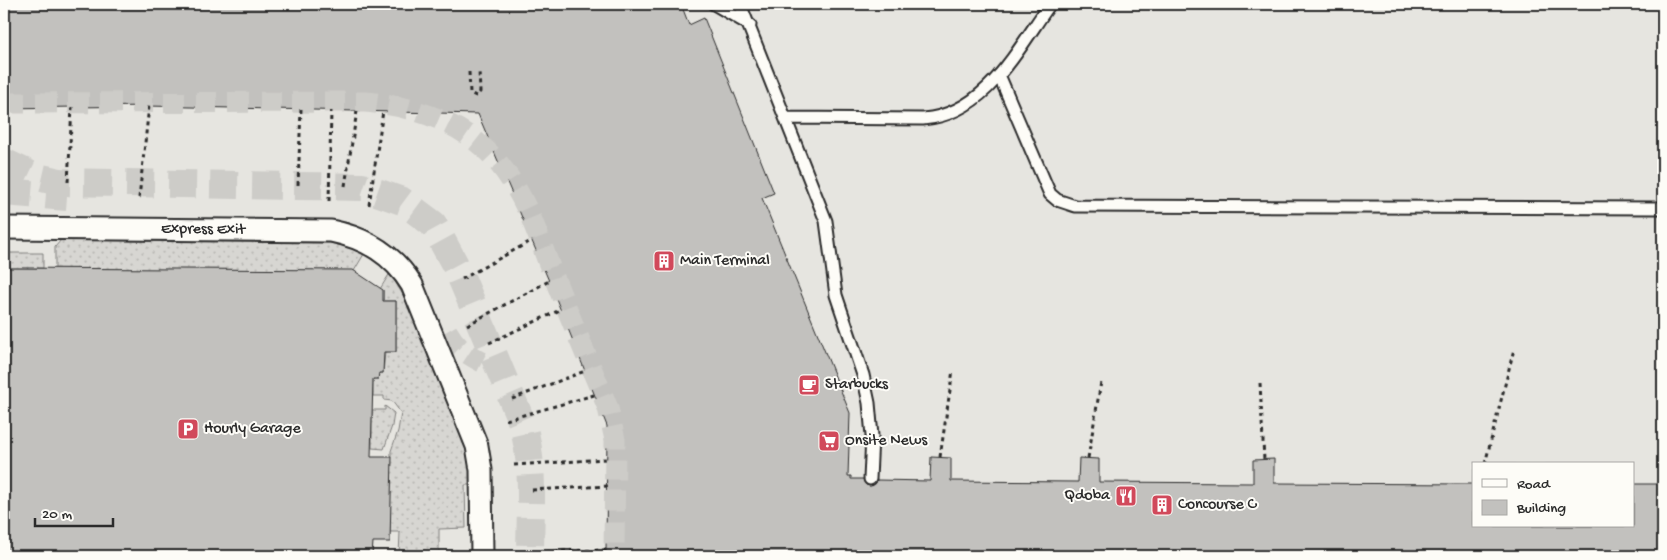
<svg xmlns="http://www.w3.org/2000/svg" width="1667" height="560" viewBox="0 0 1667 560" font-family="'Gochi Hand',sans-serif">
<style>
.built{fill:#e6e5e0;fill-rule:evenodd}
.grass{fill:url(#grass-dots);stroke:#81807e}
.building{fill:#c2c1be;stroke:#2b2b2b}
.lines{fill:none;stroke-linecap:round;stroke-linejoin:round}
.minor-tunnel{stroke:#cdccc8;stroke-width:21;stroke-dasharray:21 11;stroke-linecap:butt}
.secondary-tunnel{stroke:#cdccc8;stroke-width:28;stroke-dasharray:28 14;stroke-linecap:butt}
.service-casing{stroke:#2b2b2b;stroke-width:15}
.minor-casing{stroke:#2b2b2b;stroke-width:25}
.path{stroke:#2b2b2b;stroke-width:3;stroke-dasharray:4 4;stroke-linecap:butt}
.service{stroke:#fdfcf7;stroke-width:11}
.minor{stroke:#fdfcf7;stroke-width:21}
.labels{text-anchor:middle;dominant-baseline:central;stroke-width:4;stroke-linejoin:round;paint-order:stroke}
.street-label{font-size:16px;fill:#2b2b2b;stroke:#fdfcf7}
.poi-label{font-size:16px;fill:#2b2b2b;stroke:#fdfcf7;text-anchor:start}
</style>
<defs>
<pattern id="grass-dots" width="8" height="8" patternUnits="userSpaceOnUse" patternTransform="scale(1.25)"><rect width="8" height="8" fill="#d7d6d2"/><path d="M2 2h.1M6 6h.1" fill="none" stroke="#b9b8b4" stroke-width="1.8" stroke-linecap="round"/></pattern>
</defs>
<rect width="100%" height="100%" fill="#f5f4ef"/>
<filter id="ink" filterUnits="userSpaceOnUse"><feTurbulence type="fractalNoise" baseFrequency=".02" numOctaves="2"/><feDisplacementMap in="SourceGraphic" scale="10" xChannelSelector="R" yChannelSelector="G"/><feConvolveMatrix kernelMatrix="1 2 1 2 8 2 1 2 1" color-interpolation-filters="sRGB"/></filter>
<g filter="url(#ink)">
<path class="built" d="M 4,4 L 1663,4 L 1663,556 L 4,556 ZM 1473,464 L 1633,464 L 1633,526 L 1473,526 Z"/>
<path class="grass" d="M 61,240 L 330,243 L 352,248 L 364,254 L 354,271 L 55,269 L 55,247 Z
M 4,253 L 43,253 L 43,268 L 4,268 Z
M 390,273 L 403,295 L 418,326 L 463,437 L 471,459 L 471,485 L 465,485 L 466,528 L 439,529 L 439,556 L 399,556 L 400,532 L 390,532 L 391,451 L 398,431 L 401,413 L 392,401 L 384,400 L 384,396 L 373,396 L 373,379 L 378,379 L 379,373 L 383,373 L 385,352 L 396,351 L 396,301 L 383,301 L 383,290 L 380,289 Z
M 385,406 L 394,413 L 392,426 L 384,449 L 372,448 L 372,410 L 385,410 Z"/>
<path class="building" d="M 4,4 L 681,4 L 689,25 L 704,18 L 774,193 L 762,198 L 850,413 L 848,476 L 851,476 L 851,479 L 863,479 L 866,485 L 870,486 L 876,483 L 877,480 L 930,481 L 931,457 L 951,458 L 951,481 L 1078,482 L 1079,458 L 1099,459 L 1099,482 L 1253,483 L 1253,460 L 1274,459 L 1274,483 L 1473,484 L 1473,526 L 1633,526 L 1633,484 L 1663,484 L 1663,556 L 606,556 L 607,426 L 549,281 L 478,114 L 149,106 L 4,108 Z
M 4,268 L 353,270 L 383,290 L 383,301 L 396,301 L 396,352 L 384,352 L 383,373 L 379,373 L 378,379 L 373,379 L 371,457 L 392,457 L 390,542 L 373,542 L 372,556 L 4,556 Z"/>
<g class="lines">
<path class="minor-tunnel" d="M 4,103 L 365,102 C 426,107 479,129 512,182 C 530,209 540,242 552,272 C 570,317 589,363 608,408 L 615,440 L 614,556
M 447,331 C 456,347 466,354 482,362"/>
<path class="secondary-tunnel" d="M 4,162 L 33,176 L 59,182 L 362,187 L 402,201 L 433,224 L 458,270 L 523,425 C 535,469 530,512 530,556
M 4,192 L 67,197"/>
<g class="service-casing">
<path id="service" d="M 714,4 L 750,25
M 740,4 L 826,221 L 836,295 L 863,375 L 869,403 L 872,436 L 870,479
M 999,75 L 1050,194 L 1057,200 L 1075,206 L 1663,208
M 786,118 L 923,119 C 986,114 1017,50 1050,4"/>
</g>
<g class="minor-casing">
<g id="minor">
<path id="s1" d="M 4,228 L 331,231 C 366,238 393,254 412,285 L 477,446 L 481,470 L 482,556"/>
</g>
</g>
<path class="path" d="M 469,72 L 470,93 L 476,96 L 480,92 L 479,71
M 68,182 L 72,107
M 298,185 L 301,109
M 345,186 L 357,111
M 139,198 L 149,106
M 329,201 L 331,111
M 369,205 L 383,111
M 462,279 L 531,241
M 467,325 L 549,281
M 489,343 L 560,310
M 1260,383 L 1264,460
M 512,399 L 585,371
M 506,420 L 594,395
M 940,457 L 953,370
M 1088,458 L 1101,382
M 1485,464 L 1514,349
M 514,465 L 607,459
M 532,490 L 608,486
M 530,552 L 606,550
M 620,556 L 620,555
M 624,556 L 624,555"/>
<use href="#service" class="service"/>
<use href="#minor" class="minor"/>
</g>
</g>
<defs>
<g id="building-square" transform="scale(1.125)"><rect x="-9" y="-9" width="18" height="18" rx="4" fill="#d1495b" stroke="#fdfcf7"/><path d="M-4-6H4V6H1V3H-1V6H-4ZM-2.5-4.3h1.7v1.8h-1.7ZM.8-4.3h1.7v1.8H.8ZM-2.5-1h1.7V.8h-1.7ZM.8-1h1.7V.8H.8Z" fill="#fff"/></g>
<g id="cafe-square" transform="scale(1.125)"><rect x="-9" y="-9" width="18" height="18" rx="4" fill="#d1495b" stroke="#fdfcf7"/><path d="M-5.5-4.5H6V0H3Q3 3.5 0 3.5H-2.5Q-5.5 3.5-5.5 0ZM3-3.2v2h1.7v-2ZM-6 4.5H4V6H-6Z" fill="#fff"/></g>
<g id="parking-square" transform="scale(1.125)"><rect x="-9" y="-9" width="18" height="18" rx="4" fill="#d1495b" stroke="#fdfcf7"/><path d="M-3.5-5.5H1a3.5 3.5 0 0 1 0 7H-1V5.5H-3.5ZM-1-3.4V-.6H.8a1.4 1.4 0 0 0 0-2.8Z" fill="#fff"/></g>
<g id="supermarket-square" transform="scale(1.125)"><rect x="-9" y="-9" width="18" height="18" rx="4" fill="#d1495b" stroke="#fdfcf7"/><path d="M-6-5.5h2.5l.6 2H6L4.5 2H-2.5L-4.4-4H-6ZM-1.5 3.2a1.3 1.3 0 1 0 .1 0ZM3 3.2a1.3 1.3 0 1 0 .1 0Z" fill="#fff"/></g>
<g id="restaurant-square" transform="scale(1.125)"><rect x="-9" y="-9" width="18" height="18" rx="4" fill="#d1495b" stroke="#fdfcf7"/><path d="M-5-6h1v4h1v-4h1v4h1v-4h1v5L-1.5 .5V6h-2V.5L-5-1ZM5-6V6H3V1.5H1.5Q1.5-4 5-6Z" fill="#fff"/></g>
</defs>
<g fill-rule="evenodd">
<use href="#building-square" x="664" y="261"/>
<use href="#cafe-square" x="809" y="385"/>
<use href="#parking-square" x="188" y="429"/>
<use href="#supermarket-square" x="829" y="441"/>
<use href="#restaurant-square" x="1126" y="496"/>
<use href="#building-square" x="1162" y="505"/>
</g>
<g class="labels">
<g class="street-label">
<text stroke="none"><textPath href="#s1" startOffset="199">Express Exit</textPath></text>
</g>
<g class="poi-label">
<text x="680" y="261">Main Terminal</text>
<text x="825" y="385">Starbucks</text>
<text x="204" y="429">Hourly Garage</text>
<text x="845" y="441">Onsite News</text>
<text x="1110" y="496" text-anchor="end">Qdoba</text>
<text x="1178" y="505">Concourse C</text>
</g>
</g>
<rect width="1667" height="560" fill="none" stroke="#fdfcf7" stroke-width="20"/>
<rect x="10" y="10" width="1647" height="540" fill="none" stroke="#2b2b2b" stroke-width="2" filter="url(#ink)"/>
<rect x="1472" y="462" width="162" height="65" fill="#fdfcf7" stroke="#a9a8a5"/>
<rect x="1482" y="479" width="25" height="8" fill="#fdfcf7" stroke="#a9a8a5"/>
<text x="1517" y="488" font-size="15" fill="#2b2b2b">Road</text>
<rect x="1482" y="500" width="25" height="15" fill="#c2c1be" stroke="#a9a8a5"/>
<text x="1517" y="512" font-size="15" fill="#2b2b2b">Building</text>
<path d="M35 518v8h78v-8" fill="none" stroke="#2b2b2b" stroke-width="2.5"/>
<text x="42" y="518" font-size="15" fill="#2b2b2b" stroke="#fdfcf7" stroke-width="4" paint-order="stroke">20 m</text>
</svg>
